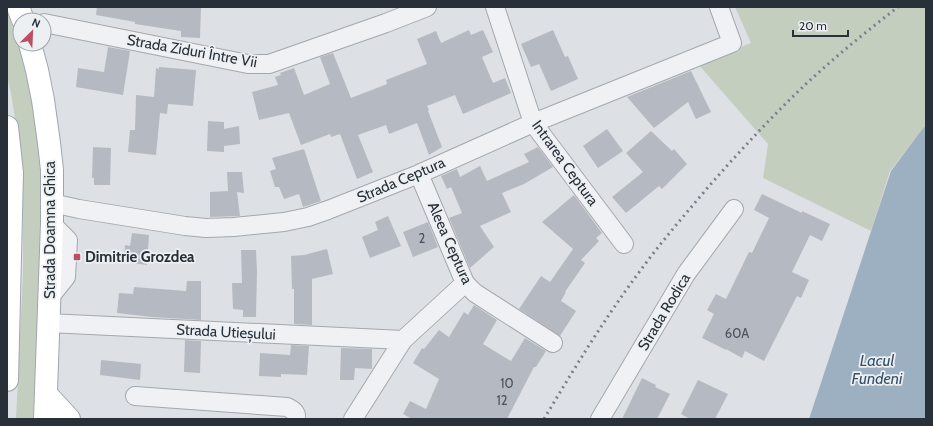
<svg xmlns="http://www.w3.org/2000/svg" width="933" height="426" viewBox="0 0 933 426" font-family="Cabin,sans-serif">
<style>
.green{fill:#c4cebf}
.water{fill:#9cb0c2}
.building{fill:#b5bac2}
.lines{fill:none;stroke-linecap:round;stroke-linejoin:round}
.minor-casing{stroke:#a3a8ae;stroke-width:20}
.major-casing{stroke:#9ea6b0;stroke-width:24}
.minor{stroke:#f0f1f4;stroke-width:18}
.major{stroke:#fff;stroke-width:22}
.rail{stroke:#79818d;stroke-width:3;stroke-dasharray:2 4;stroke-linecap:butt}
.poi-dot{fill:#be4e65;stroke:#ecf0f3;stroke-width:1.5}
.labels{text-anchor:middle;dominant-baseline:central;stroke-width:3.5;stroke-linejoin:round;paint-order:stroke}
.number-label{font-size:13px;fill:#4b525c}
.street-label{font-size:15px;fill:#28303a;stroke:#ecf0f3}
.poi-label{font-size:15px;font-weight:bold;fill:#28303a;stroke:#ecf0f3;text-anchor:start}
.water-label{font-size:16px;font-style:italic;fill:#37506a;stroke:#ecf0f3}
</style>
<rect width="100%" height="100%" fill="#dde1e5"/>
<path class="green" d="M 735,7 L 926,7 L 926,125 L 920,132 L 890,171 L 871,231 L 763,178 L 768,144 L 698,64 L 751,43 Z
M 7,10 L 21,54 L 33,104 L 40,163 L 40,278 L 33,419 L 16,419 L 23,273 L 23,200 L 18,138 L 11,93 L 7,77 Z"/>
<path class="water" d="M 926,125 L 926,419 L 809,419 L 891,171 L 920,132 Z"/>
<path class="building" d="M 97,7 L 201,7 L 200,38 L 181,37 L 181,31 L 135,24 L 135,22 L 96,15 Z
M 469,30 L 471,35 L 483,30 L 493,52 L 482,57 L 493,83 L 505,78 L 511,93 L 463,114 L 455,95 L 427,106 L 429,110 L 428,111 L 442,147 L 429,155 L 417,123 L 389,134 L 386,125 L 358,135 L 373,172 L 357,179 L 340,134 L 331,137 L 330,134 L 301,145 L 289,113 L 259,120 L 252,92 L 278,85 L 275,77 L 281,75 L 280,73 L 294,68 L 304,95 L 330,84 L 320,57 L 333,53 L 351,98 L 387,84 L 386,80 L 427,64 L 417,39 L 436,31 L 441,43 Z
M 553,30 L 565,57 L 568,56 L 578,79 L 551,91 L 539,64 L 531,67 L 521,44 Z
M 108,47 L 130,51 L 123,95 L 76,87 L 78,68 L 104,72 Z
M 159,67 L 196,70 L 193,106 L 168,104 L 167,114 L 160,113 L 156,155 L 128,152 L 130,130 L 135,130 L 136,95 L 154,97 L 156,68 L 159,69 Z
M 691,71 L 711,112 L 696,119 L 688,102 L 654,128 L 627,97 Z
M 208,121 L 224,122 L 224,129 L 239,126 L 240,144 L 224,146 L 224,152 L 207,151 Z
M 607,129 L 623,151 L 598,168 L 583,146 Z
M 651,131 L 672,151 L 674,149 L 687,164 L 662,189 L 659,186 L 626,213 L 612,197 L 643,172 L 626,153 Z
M 93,147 L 111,148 L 110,185 L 94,185 L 94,178 L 92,178 Z
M 538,147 L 553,167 L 524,184 L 502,193 L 511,212 L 480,226 L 494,247 L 470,268 L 449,218 L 462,213 L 451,187 L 447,189 L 441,176 L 457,169 L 460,177 L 480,166 L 487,181 L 529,162 L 524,154 Z
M 304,149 L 321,201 L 303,207 L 299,194 L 284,199 L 279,187 L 275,187 L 270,171 L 276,169 L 272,158 Z
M 227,172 L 242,172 L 244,193 L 237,192 L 240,216 L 210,217 L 210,192 L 228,191 Z
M 762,194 L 802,213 L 802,211 L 830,224 L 822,241 L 810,235 L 792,272 L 809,280 L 801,298 L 797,296 L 764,361 L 745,351 L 742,358 L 726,349 L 726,350 L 702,338 L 714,314 L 707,310 L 716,294 L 726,299 L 749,252 L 752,253 L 769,218 L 754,210 Z
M 574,195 L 602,233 L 596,238 L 599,241 L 581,260 L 585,263 L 565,292 L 566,292 L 561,301 L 576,311 L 560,336 L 519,309 L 541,276 L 550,282 L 573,249 L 542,222 Z
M 388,216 L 401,246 L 370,258 L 362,237 L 378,230 L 375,222 Z
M 428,222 L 438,247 L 413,257 L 403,232 Z
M 132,233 L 149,235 L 147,265 L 124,262 L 125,245 L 130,246 Z
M 327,249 L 333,274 L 312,279 L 312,325 L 294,324 L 294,289 L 292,289 L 291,256 L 304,255 Z
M 241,250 L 256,250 L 257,271 L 256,317 L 243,317 L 243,310 L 233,309 L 232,283 L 242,283 Z
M 187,281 L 201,281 L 201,320 L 152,317 L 117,313 L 119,293 L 133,294 L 134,287 L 186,291 Z
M 474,305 L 497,320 L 483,344 L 511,361 L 525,338 L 546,351 L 536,367 L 534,367 L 507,419 L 412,419 L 403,414 L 410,401 L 426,409 L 439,379 L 413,363 L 422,348 L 424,349 L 439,330 L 449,337 L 464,312 L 468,315 Z
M 185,340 L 201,341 L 200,373 L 184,372 Z
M 291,345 L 309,346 L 307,375 L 281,374 L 281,377 L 259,376 L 260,353 L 290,355 Z
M 341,348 L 372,349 L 372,369 L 355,368 L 354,380 L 340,380 Z
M 101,360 L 141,364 L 140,380 L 100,375 Z
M 642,378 L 656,385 L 655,387 L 670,394 L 657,419 L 622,419 Z
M 698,380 L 728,394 L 715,419 L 690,419 L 681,414 Z"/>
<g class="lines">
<g class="minor-casing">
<path id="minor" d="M 495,7 L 533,123 L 624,244
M 44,23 L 248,64 L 269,64 L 386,23 L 427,7
M 419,174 L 465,283 L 475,293 L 553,343
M 52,203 L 79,209 L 185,226 L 206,228 L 234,227 L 284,222 L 308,217 L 328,210 L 419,174 L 533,123 L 732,43 L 719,7
M 50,297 L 66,277 L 68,240 L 52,224
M 48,323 L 403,340
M 135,396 L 287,407 C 293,410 297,412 296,419
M 353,419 L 403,340 L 465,283
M 600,419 L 686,274 L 734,209"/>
</g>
<g class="major-casing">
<path id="major" d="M 18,7 L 23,20
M 30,44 L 37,70 L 43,100 L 49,143 L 52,170 L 52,224 L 45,419
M 7,127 L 12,173 L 7,380
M 46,394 L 69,419"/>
</g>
<use href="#minor" class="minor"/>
<use href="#major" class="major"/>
<path class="rail" d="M 544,419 C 575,367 606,316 643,267 C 662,241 683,217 704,192 C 737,154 771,117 807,83 C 836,56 867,31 898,7"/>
</g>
<rect class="poi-dot" x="73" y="253" width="8" height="8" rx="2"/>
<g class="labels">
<g class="number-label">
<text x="422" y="238">2</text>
<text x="737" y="333">60A</text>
<text x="507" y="383">10</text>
<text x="502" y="400">12</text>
</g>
<g class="street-label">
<text transform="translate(192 51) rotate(10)">Strada Ziduri Între Vii</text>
<text transform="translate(565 163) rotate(54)">Intrarea Ceptura</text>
<text transform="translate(401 180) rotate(-23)">Strada Ceptura</text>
<text transform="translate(50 230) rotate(-90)">Strada Doamna Ghica</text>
<text transform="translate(450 243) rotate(66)">Aleea Ceptura</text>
<text transform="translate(664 312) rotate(-59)">Strada Rodica</text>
<text transform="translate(226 332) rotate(3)">Strada Utieșului</text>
</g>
<g class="poi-label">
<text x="85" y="257">Dimitrie Grozdea</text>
</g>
<g class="water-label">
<text x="877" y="360">Lacul<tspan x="877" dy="18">Fundeni</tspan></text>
</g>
</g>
<rect width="933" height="426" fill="none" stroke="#28303a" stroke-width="16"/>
<g transform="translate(32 32) rotate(24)"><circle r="19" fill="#ecf0f3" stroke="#9ea3a9"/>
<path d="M0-3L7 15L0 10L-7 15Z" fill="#be4e65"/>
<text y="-6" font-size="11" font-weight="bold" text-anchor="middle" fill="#28303a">N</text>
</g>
<path d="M793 30v6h55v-6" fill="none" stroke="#28303a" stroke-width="2"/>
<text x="799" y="30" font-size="12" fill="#28303a" stroke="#ecf0f3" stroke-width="3" paint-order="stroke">20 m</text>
</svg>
